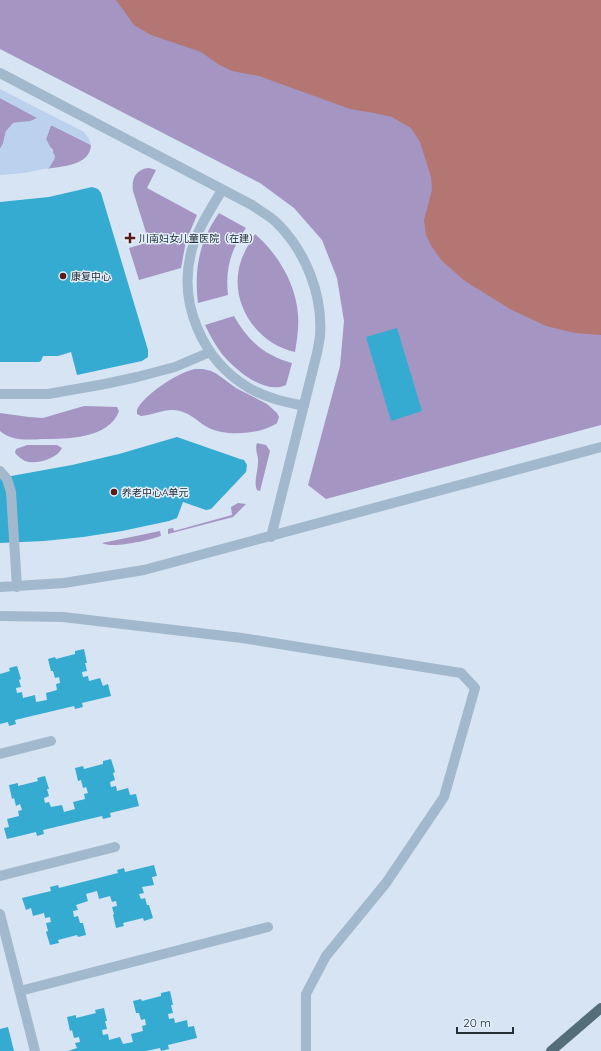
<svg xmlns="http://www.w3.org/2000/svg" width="601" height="1051" viewBox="0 0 601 1051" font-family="Quicksand,'Noto Sans SC',sans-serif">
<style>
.green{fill:#a595c3}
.plaza{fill:#bcd1ed}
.water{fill:#b37673}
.building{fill:#36abd1}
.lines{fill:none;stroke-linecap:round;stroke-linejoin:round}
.minor{stroke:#a2b8cc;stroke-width:10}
.major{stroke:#546d79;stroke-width:10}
.poi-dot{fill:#5b1c17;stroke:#e3eefb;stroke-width:1.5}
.labels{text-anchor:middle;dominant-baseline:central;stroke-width:3;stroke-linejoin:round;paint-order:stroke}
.poi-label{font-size:10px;fill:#253036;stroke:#e3eefb;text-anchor:start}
</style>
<rect width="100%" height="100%" fill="#d6e4f3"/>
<path class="green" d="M 0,0 L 601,0 L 601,425 L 326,499 L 308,485 L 340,366 L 344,321 L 337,278 L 322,240 L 294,208 L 260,183 L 0,49 Z
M 0,98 L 38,118 L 6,131 L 3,144 L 0,149 Z
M 51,125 L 91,145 C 90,166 62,166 46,169 L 49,168 L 53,150 L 49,146 L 46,139 Z
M 149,168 L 156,170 L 147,188 L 197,215 L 186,241 L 181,268 L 139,280 L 129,248 L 149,242 L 133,191 C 131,179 136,169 149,168 Z
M 219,213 L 246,228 C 231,249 225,269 228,295 L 198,303 C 194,269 199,242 219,213 Z
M 255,234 C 278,254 296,284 298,315 C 299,327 297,340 295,352 C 258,344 231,306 239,268 C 242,255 248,245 255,234 Z
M 234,316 C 247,340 265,356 292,363 L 286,385 C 265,395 235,370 222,354 C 215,345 210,335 205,325 Z
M 195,369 L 203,369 L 211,371 L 217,374 L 236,388 L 267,404 L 277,413 L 279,417 L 277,423 C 262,434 227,437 209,428 C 199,423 192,414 180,411 C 167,407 154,415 141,416 L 137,414 L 137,410 C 143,395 179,372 195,369 Z
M 84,406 L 117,407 L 119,411 C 109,439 66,439 42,439 C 28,440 11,441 0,431 L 0,413 L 29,417 L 43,418 Z
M 257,443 L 266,445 L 270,451 L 260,491 L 257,490 C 253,481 259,469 258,459 C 257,453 255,448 257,443 Z
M 27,445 L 57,445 L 62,448 C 57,459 36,465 25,461 C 21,459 18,456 15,453 L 16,449 Z
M 238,503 L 246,504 L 233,517 L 168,534 L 168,529 L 173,528 L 174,531 L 232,515 L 231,507 Z
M 160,531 L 161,536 C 149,540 113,549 102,543 Z"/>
<path class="plaza" d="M 0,89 L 84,132 L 89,139 L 91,145 L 51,125 L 46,139 L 55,156 L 54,160 L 49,168 L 24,173 L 0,175 L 0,149 L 3,144 L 6,131 L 13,123 L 19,122 L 31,121 L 37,118 L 0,98 Z"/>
<path class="water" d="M 116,0 L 601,0 L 601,335 L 575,333 L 546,326 L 510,309 L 465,281 L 442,261 L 432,247 L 426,235 L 424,220 L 432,190 L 431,177 L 420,142 L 411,128 L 392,117 L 374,113 L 350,109 L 259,76 L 232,71 L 218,64 L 201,52 L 151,35 L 134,25 Z"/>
<path class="building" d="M 92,187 L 98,189 L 101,193 L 148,350 L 148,357 L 142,361 L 77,375 L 71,352 L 58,356 L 43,356 L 41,361 L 39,362 L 0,362 L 0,202 L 49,197 Z
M 397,328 L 422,411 L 391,421 L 366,337 Z
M 177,437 L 240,459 L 244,460 L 247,465 L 246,472 L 211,509 L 206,510 L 183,502 L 177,518 L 169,521 L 122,531 L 83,537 L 44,541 L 0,543 L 0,478 L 72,465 L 119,454 Z
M 84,649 L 87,663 L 85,663 L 87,671 L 82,672 L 83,677 L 88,676 L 89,681 L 100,678 L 103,686 L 108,684 L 111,696 L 82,703 L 83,707 L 75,709 L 74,706 L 15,720 L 16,724 L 9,726 L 8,722 L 0,724 L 0,674 L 10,671 L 9,668 L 17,666 L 21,679 L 19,680 L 21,687 L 16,688 L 17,693 L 22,692 L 23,698 L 35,695 L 36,702 L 47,700 L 46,693 L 57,690 L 56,684 L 60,683 L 59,677 L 55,678 L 53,671 L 51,671 L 48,659 L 55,657 L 56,659 L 75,654 L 75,651 Z
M 111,759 L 115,772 L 113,773 L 115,780 L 110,782 L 111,787 L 116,786 L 117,791 L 128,788 L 130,795 L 136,794 L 139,806 L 110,813 L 111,817 L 103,819 L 102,816 L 43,830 L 44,834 L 37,836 L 36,832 L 7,839 L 4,828 L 9,827 L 7,819 L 19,816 L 18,811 L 22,810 L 20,804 L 16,806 L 14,798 L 12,799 L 9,785 L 18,783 L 18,786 L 38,781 L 37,778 L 45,776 L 49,789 L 47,789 L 49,796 L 44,798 L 45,803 L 49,802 L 51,807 L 62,805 L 64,812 L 75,809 L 73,802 L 85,799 L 84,794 L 88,793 L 86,787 L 83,788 L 81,780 L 78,781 L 75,768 L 83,766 L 84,769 L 103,764 L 103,761 Z
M 154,865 L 157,876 L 152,877 L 154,885 L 142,887 L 144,893 L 139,894 L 141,899 L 145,898 L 147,905 L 149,905 L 153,918 L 144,921 L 143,918 L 123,923 L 124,926 L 116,928 L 113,915 L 114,914 L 112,907 L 117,906 L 116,901 L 112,902 L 110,896 L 99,899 L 97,891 L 86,894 L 88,901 L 76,905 L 78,910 L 73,911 L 74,917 L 78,916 L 80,923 L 83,923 L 86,935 L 78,937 L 77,935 L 58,940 L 59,943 L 50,945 L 46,932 L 48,931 L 46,923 L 51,922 L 50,917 L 45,918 L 44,913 L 33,916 L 31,908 L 26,910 L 22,898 L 51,891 L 50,887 L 58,885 L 59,888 L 118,873 L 117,870 L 124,868 L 125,872 Z
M 170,991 L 173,1005 L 171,1005 L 173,1013 L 168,1014 L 169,1019 L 174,1018 L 175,1023 L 187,1020 L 188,1027 L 194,1026 L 197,1038 L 168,1045 L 169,1049 L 161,1051 L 160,1048 L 146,1051 L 68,1051 L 77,1048 L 75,1043 L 80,1042 L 79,1037 L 74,1038 L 72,1030 L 70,1031 L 67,1017 L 76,1015 L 76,1018 L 96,1013 L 95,1010 L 104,1008 L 107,1021 L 105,1021 L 107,1029 L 102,1030 L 103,1035 L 108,1034 L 109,1040 L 120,1037 L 123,1044 L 133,1042 L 131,1034 L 143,1031 L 142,1026 L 146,1025 L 145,1019 L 141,1020 L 139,1013 L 136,1013 L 133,1001 L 141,999 L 142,1001 L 161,996 L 161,993 Z
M 8,1027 L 14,1051 L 0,1051 L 0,1029 Z"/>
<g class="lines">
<path class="minor" d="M 0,73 L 252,205 C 260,211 270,216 277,223 C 306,252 323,295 320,336 C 319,343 318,350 316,357 L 271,537
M 222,190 C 211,209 198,228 192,249 C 177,302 202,360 249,388 C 266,398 286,402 304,406
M 0,394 L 48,394 L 105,384 L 137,377 L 175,367 L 210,352
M 0,471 L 7,479 L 11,492 L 17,587
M 0,587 L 64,583 L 144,570 L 601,447
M 0,616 L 63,617 L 242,638 L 461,673 L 475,688 L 444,797 L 386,883 L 326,956 L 306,994 L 306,1051
M 0,754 L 51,741
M 0,876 L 115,847
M 0,914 L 35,1051
M 20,991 L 268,927"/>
<path class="major" d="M 551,1051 L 601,1008"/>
</g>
<g class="poi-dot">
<path d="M128 232h4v4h4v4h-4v4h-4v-4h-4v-4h4z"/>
<circle cx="63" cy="276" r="4"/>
<circle cx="114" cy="492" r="4"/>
</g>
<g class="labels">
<g class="poi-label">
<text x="139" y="238">川南妇女儿童医院（在建）</text>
<text x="71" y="276">康复中心</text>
<text x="122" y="492">养老中心A单元</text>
</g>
</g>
<path d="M457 1027v6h56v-6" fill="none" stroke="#253036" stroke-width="2"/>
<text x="463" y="1027" font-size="12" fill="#253036" stroke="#e3eefb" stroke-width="3" paint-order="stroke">20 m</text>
</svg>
